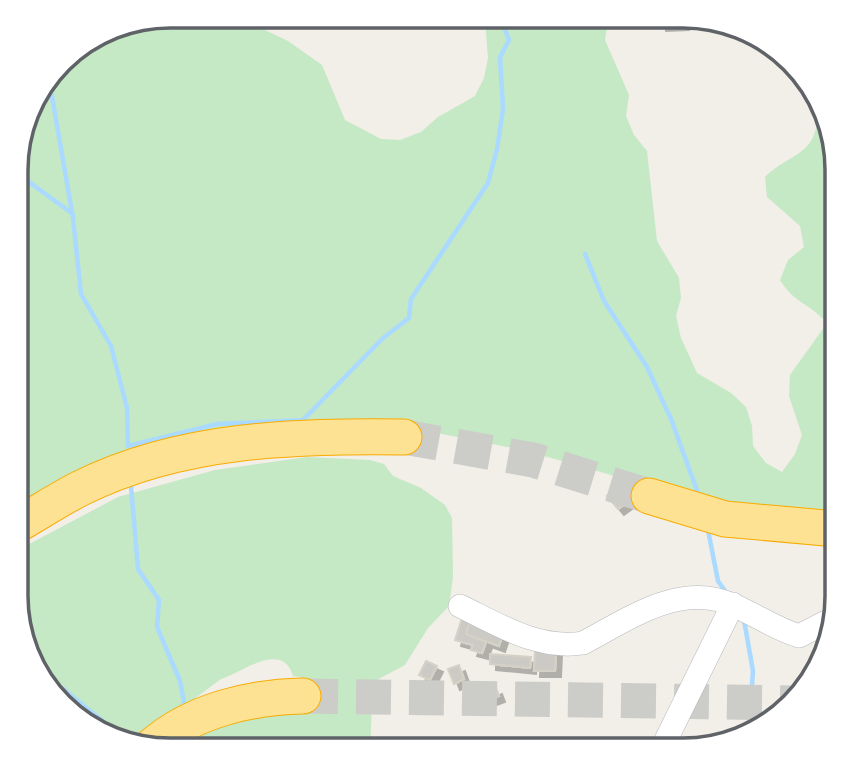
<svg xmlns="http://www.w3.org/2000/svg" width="853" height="766" viewBox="0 0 853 766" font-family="'Fira Sans Condensed',sans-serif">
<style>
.green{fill:#c5e8c5}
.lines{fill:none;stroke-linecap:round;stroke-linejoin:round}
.stream{stroke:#aadaff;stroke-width:4.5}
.building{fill:#cccac5;stroke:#d6d1c6;stroke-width:2;filter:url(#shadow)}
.highway-tunnel{stroke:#ccccc8;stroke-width:35;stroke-dasharray:35 18;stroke-linecap:butt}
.minor-casing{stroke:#b5b8bc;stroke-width:24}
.highway-casing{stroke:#f9ab00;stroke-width:37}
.minor{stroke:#fff;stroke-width:23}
.highway{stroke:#fde293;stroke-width:35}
.rim{fill:none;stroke:#5f6368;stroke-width:3.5}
</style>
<defs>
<filter id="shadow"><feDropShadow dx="6" dy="6" stdDeviation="0" flood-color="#0004"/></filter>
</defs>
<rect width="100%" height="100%" fill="#f1efe8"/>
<path class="green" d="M 609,17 L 605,40 L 629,95 L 626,116 L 634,135 L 647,151 L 657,241 L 679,278 L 681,298 L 676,316 L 681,338 L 697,373 L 731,393 L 746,407 L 752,426 L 753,446 L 766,463 L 782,472 L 795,454 L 802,435 L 789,396 L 790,375 L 827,323 C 808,302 795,304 780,280 L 788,260 L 804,247 L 800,226 L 767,197 L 765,177 C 791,152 815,157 818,115 L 837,160 L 837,517 L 749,506 L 657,488 L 523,450 L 432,432 L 363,424 L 17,510 L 19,140 L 69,54 L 120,24 L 248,22 L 288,41 L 322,65 L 345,120 L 381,139 L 400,140 L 421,132 L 438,117 L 475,96 L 484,78 L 488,58 L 485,19 Z
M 307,457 L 370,460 L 384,464 L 393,476 L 421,488 L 445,505 L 452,518 L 453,577 L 449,606 L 428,628 L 405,665 L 373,682 L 370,750 L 173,750 L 224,722 L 310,709 L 311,679 L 293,676 C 283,639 239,674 221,679 L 136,742 L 102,735 L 54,698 L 16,606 L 16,551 L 118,497 L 215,470 Z"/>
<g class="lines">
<path class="stream" d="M 50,85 L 73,218 L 81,294 L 111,346 L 127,408 L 128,446
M 18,174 L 73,214
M 585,254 L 604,301 L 647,367 L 671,419 L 699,496
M 128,446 L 217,424 L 303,420 L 383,338 L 409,318 L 411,299 L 488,183 L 497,149 L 503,109 L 500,57 L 509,40 L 501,19
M 131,486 L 138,569 L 159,600 L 157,627 L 180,681 L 185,708
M 708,530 L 718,581 L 728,595
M 744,620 L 753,671 L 749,726
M 51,689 L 62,688 L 126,740
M 191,741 L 193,750"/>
</g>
<path class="building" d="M 682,16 L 683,24 L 660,25 L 659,17 Z
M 616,490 L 626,503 L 618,509 L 607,496 Z
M 463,615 L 471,618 L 466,634 L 486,642 L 482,653 L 471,650 L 473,645 L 455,640 Z
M 471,618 L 505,628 L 499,646 L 466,634 Z
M 535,649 L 556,649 L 555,671 L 534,671 Z
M 490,654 L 531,657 L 530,668 L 490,664 Z
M 426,661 L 437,666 L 430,680 L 419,675 Z
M 459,665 L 464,679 L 454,684 L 448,669 Z
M 496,688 L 499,696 L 480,703 L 477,696 Z"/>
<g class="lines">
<path class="highway-tunnel" d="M 404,437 L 533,460 L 649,496
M 303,696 L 792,703"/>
<g class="minor-casing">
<path id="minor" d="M 460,606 C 499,625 538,650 583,643 C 629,619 682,580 735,606 C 758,616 776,629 799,636 L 832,619
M 661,750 L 733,604"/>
</g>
<g class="highway-casing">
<path id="highway" d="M 649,496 L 725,519 L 837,529
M 17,525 C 38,513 59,499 81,488 C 182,438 294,436 404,437
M 152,746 C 193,710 251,697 303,696"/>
</g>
<use href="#minor" class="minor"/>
<use href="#highway" class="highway"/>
</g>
<path d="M0 0H853V766H0ZM170 28H683A142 142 0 0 1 825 170V596A142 142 0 0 1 683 738H170A142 142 0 0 1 28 596V170A142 142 0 0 1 170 28Z" fill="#fff" fill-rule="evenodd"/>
<path class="rim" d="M170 28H683A142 142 0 0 1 825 170V596A142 142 0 0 1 683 738H170A142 142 0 0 1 28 596V170A142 142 0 0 1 170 28Z"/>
</svg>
